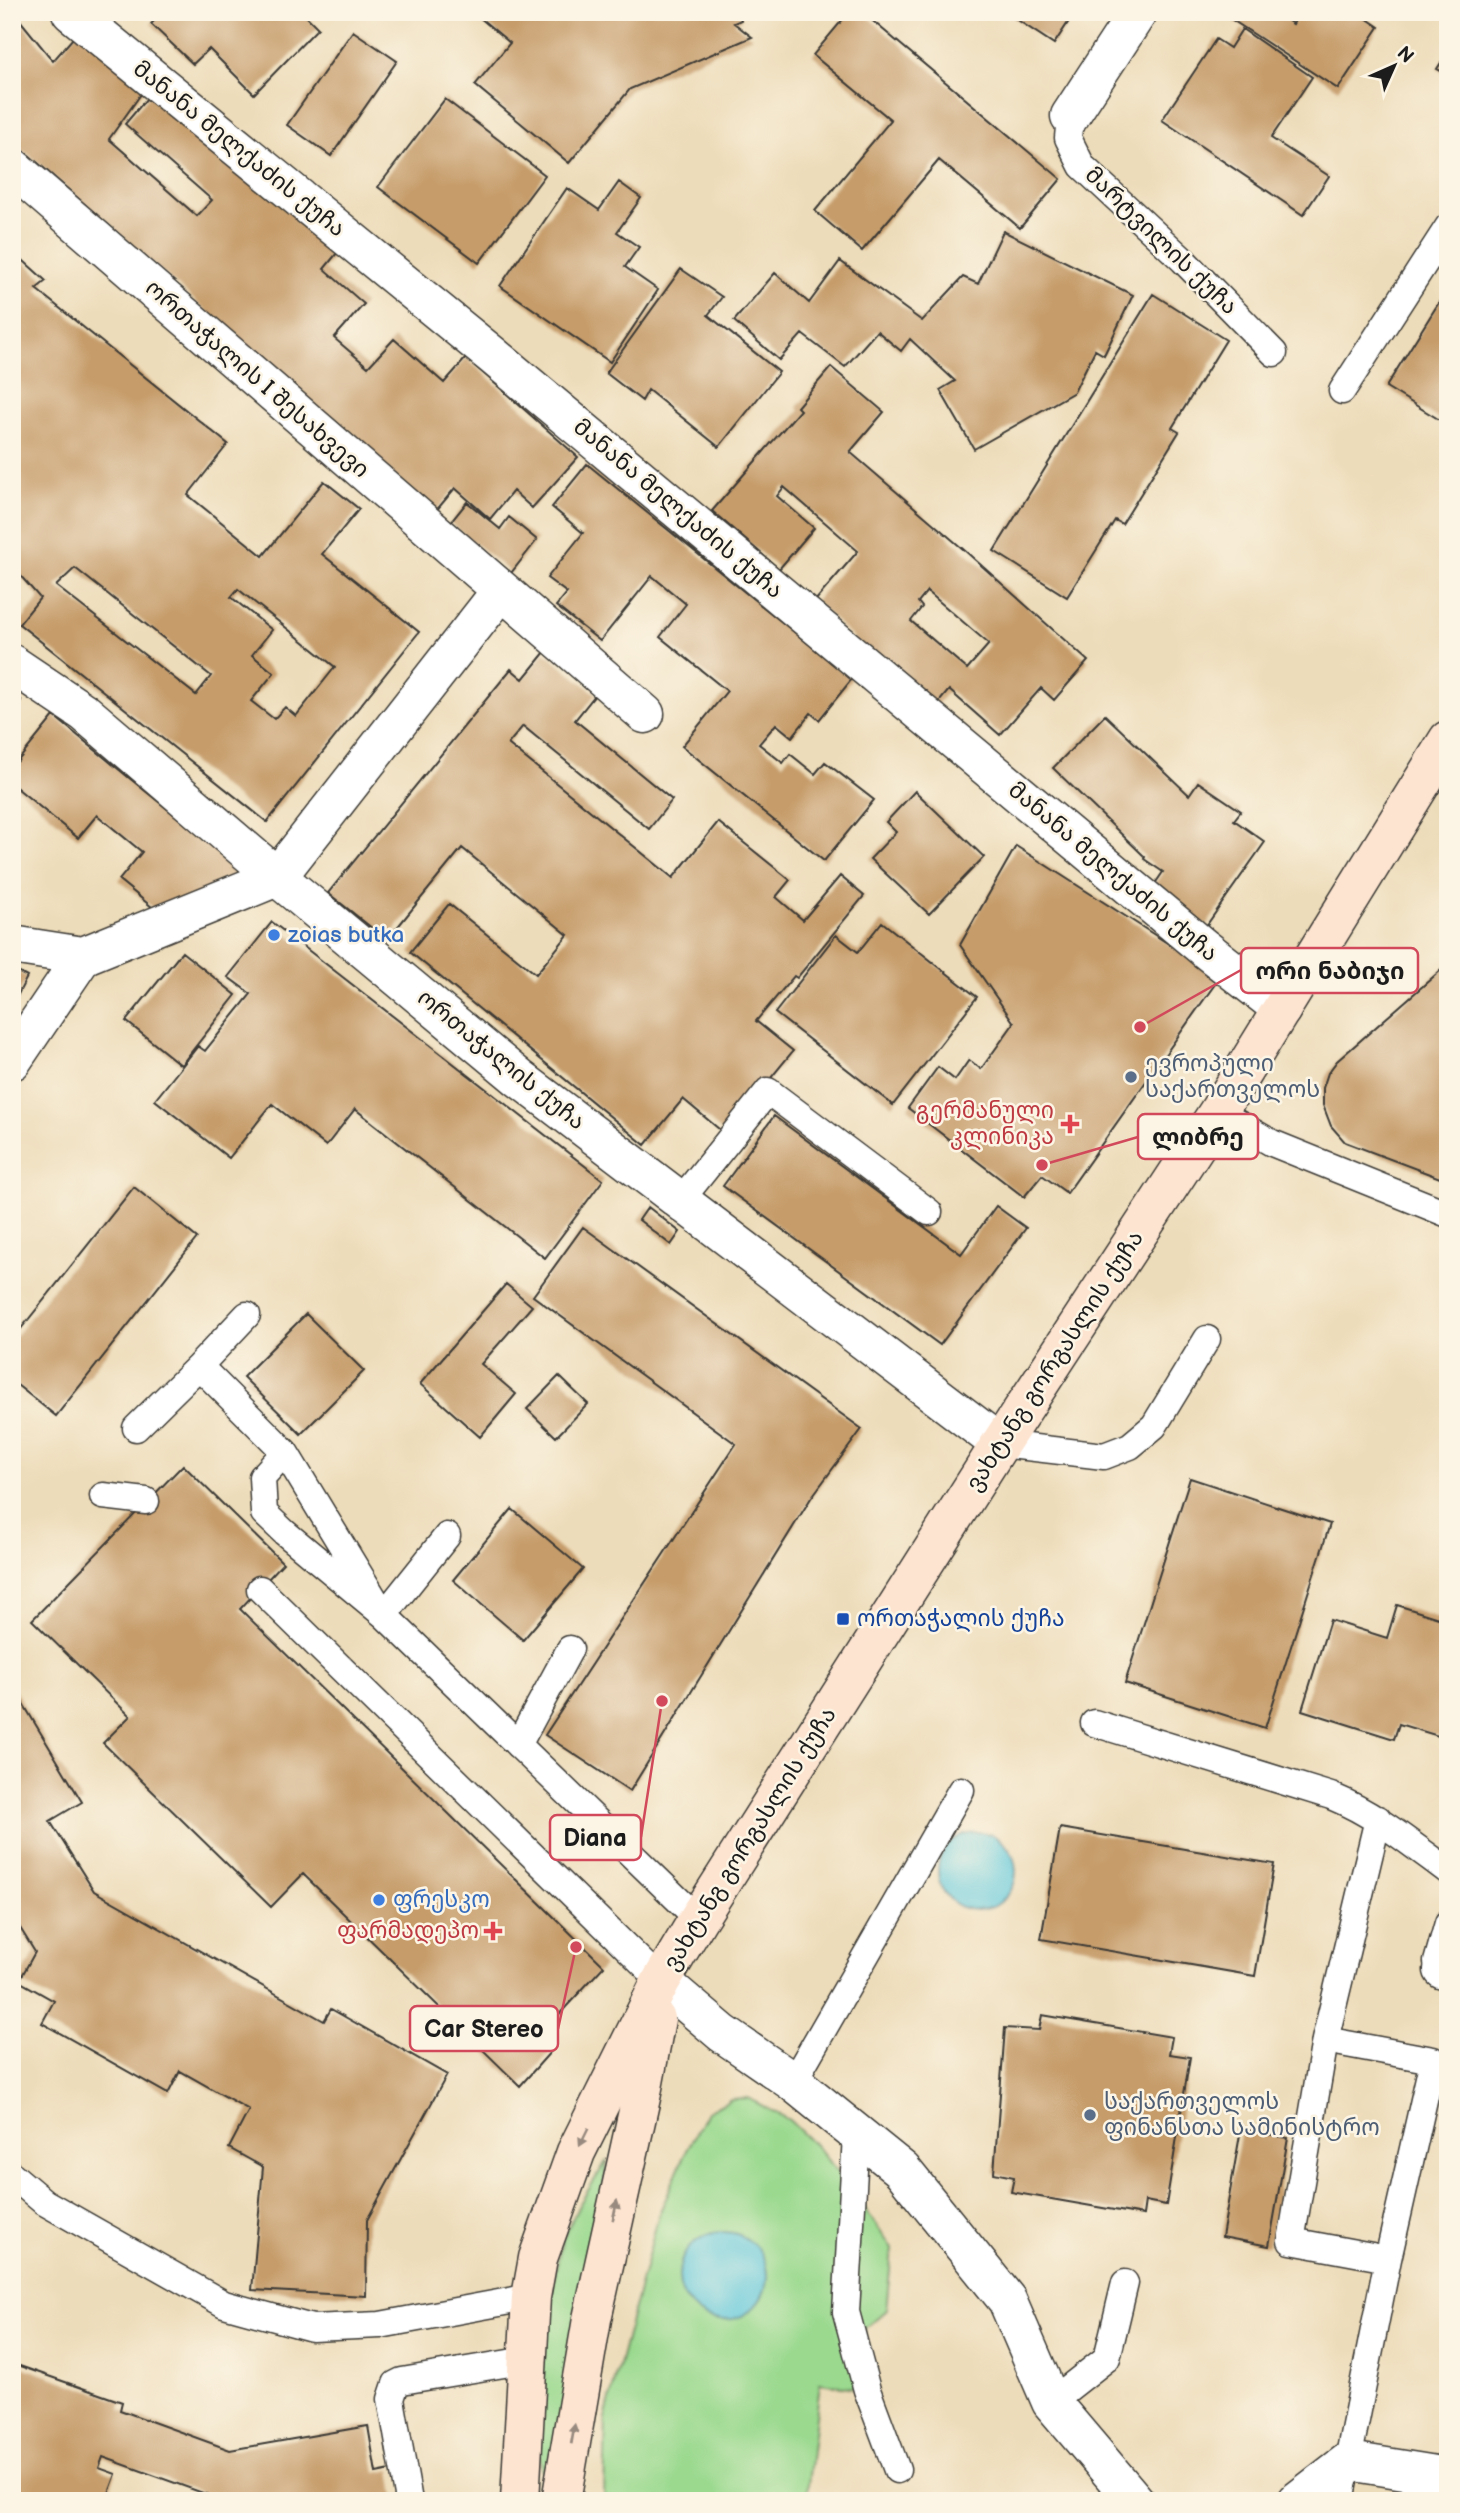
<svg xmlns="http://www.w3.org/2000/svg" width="1460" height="2513" viewBox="0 0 1460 2513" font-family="'Balsamiq Sans','Noto Sans Georgian',sans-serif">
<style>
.green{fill:#9ad98e;stroke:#5b7a55;stroke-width:2}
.water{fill:#5fc8db;stroke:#3e727c;stroke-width:2}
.building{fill:#c69c6a;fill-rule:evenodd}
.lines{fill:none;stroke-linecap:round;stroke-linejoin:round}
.lane-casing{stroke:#3b3934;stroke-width:29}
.street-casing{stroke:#3b3934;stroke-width:41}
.secondary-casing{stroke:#3b3934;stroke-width:41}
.lane{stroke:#fff;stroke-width:26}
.street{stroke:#fff;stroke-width:38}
.secondary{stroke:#fde4d0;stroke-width:38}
.oneway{fill:#988a7f}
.shop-dot{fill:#3f7fe0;stroke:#fcf5e5;stroke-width:2.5}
.service-dot{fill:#5c6f8a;stroke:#fcf5e5;stroke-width:2.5}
.health-dot{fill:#e0444e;stroke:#fcf5e5;stroke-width:2.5}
.transit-dot{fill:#1a4fb4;stroke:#fcf5e5;stroke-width:2.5}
.labels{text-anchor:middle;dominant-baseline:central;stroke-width:5;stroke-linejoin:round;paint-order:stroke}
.street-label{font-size:23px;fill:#1c1c1c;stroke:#fcf5e5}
.shop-label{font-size:23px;fill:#366cbe;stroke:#fcf5e5;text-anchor:start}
.service-label{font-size:23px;fill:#4e5e75;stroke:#fcf5e5;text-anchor:start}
.health-label{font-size:23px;fill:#be3a42;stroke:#fcf5e5;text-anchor:end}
.transit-label{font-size:23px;fill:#164399;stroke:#fcf5e5;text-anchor:start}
.leader{fill:none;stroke:#d1495b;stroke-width:2.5}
.callout-dot{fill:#d1495b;stroke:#fcf5e5;stroke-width:2.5}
.callout{fill:#fcf5e5;stroke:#d1495b;stroke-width:2.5}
.callout-label{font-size:24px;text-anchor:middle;font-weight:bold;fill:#1c1c1c}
</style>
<rect width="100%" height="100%" fill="#fcf5e5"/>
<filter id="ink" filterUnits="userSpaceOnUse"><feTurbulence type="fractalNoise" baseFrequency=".0143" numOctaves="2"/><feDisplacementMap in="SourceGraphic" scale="14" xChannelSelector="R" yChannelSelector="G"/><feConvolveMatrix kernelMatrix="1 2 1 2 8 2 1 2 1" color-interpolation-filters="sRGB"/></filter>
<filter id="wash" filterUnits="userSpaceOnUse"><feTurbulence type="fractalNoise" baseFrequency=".00686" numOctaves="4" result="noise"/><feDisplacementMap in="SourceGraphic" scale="28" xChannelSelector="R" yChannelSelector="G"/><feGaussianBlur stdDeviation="1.57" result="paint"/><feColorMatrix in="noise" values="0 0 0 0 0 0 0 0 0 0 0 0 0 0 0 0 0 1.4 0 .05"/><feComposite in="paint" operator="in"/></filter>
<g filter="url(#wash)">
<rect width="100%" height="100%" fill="#eddcb9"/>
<path class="green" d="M 748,2098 L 789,2120 L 816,2146 L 855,2194 L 892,2249 L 886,2310 L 865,2328 L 857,2388 L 820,2383 L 806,2501 L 604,2501 L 606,2415 L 659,2214 L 683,2158 L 707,2112 L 731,2099 Z
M 607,2160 L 601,2206 L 547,2501 L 538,2447 L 542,2368 L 550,2298 L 562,2241 L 579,2205 Z"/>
<path class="water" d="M938 1871a39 39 0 1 1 78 0a39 39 0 1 1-78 0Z
M679 2276a44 44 0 1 1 88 0a44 44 0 1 1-88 0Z"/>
<g id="blocks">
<path class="building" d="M 163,12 L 302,12 L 318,28 L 254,94 L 209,49 L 193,64 L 151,24 Z
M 473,12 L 739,12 L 741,20 L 734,23 L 752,37 L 630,89 L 569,163 L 475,85 L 510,43 Z
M 849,12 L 862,12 L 1061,179 L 1020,228 L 939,160 L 862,251 L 815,211 L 891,120 L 813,55 Z
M 1016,12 L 1075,12 L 1054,44 L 1013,17 Z
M 1220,12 L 1274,12 L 1293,24 L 1300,12 L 1357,12 L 1379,27 L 1338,89 Z
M 15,14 L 53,61 L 80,30 L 146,87 L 109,139 L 197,216 L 212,200 L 125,124 L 153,91 L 337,253 L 324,269 L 364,304 L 334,338 L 368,367 L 394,339 L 444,383 L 466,358 L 578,457 L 532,508 L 513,491 L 490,519 L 455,488 L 435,512 L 29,155 L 12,144 L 12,16 Z
M 1242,29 L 1312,77 L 1271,138 L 1329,176 L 1303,215 L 1162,120 L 1216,39 L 1230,48 Z
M 353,31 L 397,61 L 331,156 L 287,125 Z
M 1448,52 L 1448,75 L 1437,69 Z
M 445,99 L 545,175 L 479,263 L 378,187 Z
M 619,182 L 641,198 L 617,232 L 639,247 L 625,267 L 658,290 L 610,362 L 500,286 L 567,188 L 599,210 Z
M 1003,231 L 1133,295 L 1104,355 L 1095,350 L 1074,392 L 974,449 L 940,390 L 955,381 L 910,339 L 901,351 L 877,331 L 845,367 L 802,334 L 779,360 L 734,321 L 775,273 L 809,303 L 840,261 L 922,321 L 963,277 L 978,284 Z
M 15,253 L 46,281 L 36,289 L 228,444 L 188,495 L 263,556 L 324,481 L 359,509 L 322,554 L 419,632 L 267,822 L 19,624 L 40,598 L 12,566 L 12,257 ZM 75,568 L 211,676 L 196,695 L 56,586 ZM 238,589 L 335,667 L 296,716 L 285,707 L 274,719 L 251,701 L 274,673 L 252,655 L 272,630 L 231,597 Z
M 681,269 L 722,297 L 708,315 L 779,372 L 719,447 L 648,390 L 642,401 L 606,373 Z
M 1448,288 L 1448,425 L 1386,387 Z
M 1153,294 L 1226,340 L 1172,428 L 1179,432 L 1122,524 L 1115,520 L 1067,597 L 994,551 Z
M 831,367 L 884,412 L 850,452 L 963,549 L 1088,661 L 1054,700 L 1041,688 L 1000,735 L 949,690 L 930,713 L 815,601 L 858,551 L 784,487 L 777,496 L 814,528 L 779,569 L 712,511 L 800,410 L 797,407 ZM 927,591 L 989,644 L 967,669 L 911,621 L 922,607 L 918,602 Z
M 587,464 L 852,679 L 819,720 L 811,713 L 792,737 L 776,724 L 759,744 L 783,763 L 790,754 L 815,774 L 825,762 L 874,800 L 824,861 L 682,746 L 727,691 L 660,637 L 686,604 L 652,576 L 600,641 L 556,606 L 567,593 L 547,578 L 583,533 L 552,507 Z
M 467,502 L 500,529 L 509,517 L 537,540 L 511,573 L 450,523 Z
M 545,652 L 596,694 L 575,720 L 672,800 L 649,829 L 523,726 L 508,744 L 673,878 L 718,822 L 790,880 L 776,897 L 803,920 L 840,876 L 864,896 L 797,978 L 794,976 L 756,1021 L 793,1051 L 725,1134 L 683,1099 L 645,1145 L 410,952 L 449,904 L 536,974 L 568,935 L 462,848 L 387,940 L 328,893 L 511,669 L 523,679 Z
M 12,697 L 21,700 L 13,729 L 12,729 Z
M 1105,715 L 1189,795 L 1198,782 L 1241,811 L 1234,820 L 1265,842 L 1206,926 L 1152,888 L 1163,872 L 1144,859 L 1145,857 L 1053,768 Z
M 54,716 L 128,777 L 256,881 L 169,921 L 119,880 L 142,852 L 97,815 L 78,838 L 12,784 L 12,768 Z
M 915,791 L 984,857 L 929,914 L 870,859 L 896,832 L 886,822 Z
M 1016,846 L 1220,977 L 1067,1193 L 1042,1175 L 1024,1197 L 908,1108 L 938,1067 L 955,1080 L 969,1060 L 981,1069 L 1014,1023 L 960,945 Z
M 272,922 L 603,1180 L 545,1258 L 355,1109 L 326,1146 L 272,1104 L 229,1158 L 155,1100 L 198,1046 L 205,1051 L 251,994 L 228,977 Z
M 882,922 L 977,997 L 893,1105 L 775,1013 L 836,935 L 858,952 Z
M 182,952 L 236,995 L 181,1065 L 126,1021 Z
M 1448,964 L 1448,1181 L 1345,1142 L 1331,1126 L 1323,1105 L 1323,1088 L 1328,1073 L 1337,1061 Z
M 12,969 L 27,977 L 12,1006 Z
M 774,1116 L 961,1254 L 996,1206 L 1026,1228 L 940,1345 L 723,1186 Z
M 134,1187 L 197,1238 L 56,1416 L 12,1381 L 12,1340 Z
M 648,1207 L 680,1232 L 671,1245 L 639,1220 Z
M 583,1227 L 862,1429 L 811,1498 L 630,1791 L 545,1735 L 736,1444 L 533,1296 Z
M 506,1284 L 532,1306 L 481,1364 L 516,1394 L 480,1437 L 420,1384 Z
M 306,1314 L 364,1371 L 301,1434 L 243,1377 Z
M 559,1376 L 588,1404 L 556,1437 L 527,1409 Z
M 183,1465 L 283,1563 L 240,1609 L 604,1966 L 538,2037 L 552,2050 L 520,2086 L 303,1874 L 271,1907 L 103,1743 L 130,1716 L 32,1620 Z
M 1190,1478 L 1330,1524 L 1265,1728 L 1125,1683 Z
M 512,1509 L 583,1569 L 523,1640 L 453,1580 Z
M 1397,1605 L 1448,1621 L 1448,1739 L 1399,1724 L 1394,1739 L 1302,1710 L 1330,1620 L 1387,1638 Z
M 12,1685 L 82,1802 L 50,1821 L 94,1891 L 324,2021 L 331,2009 L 447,2075 L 367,2220 L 366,2296 L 252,2290 L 263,2167 L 229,2148 L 249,2110 L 180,2071 L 168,2094 L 42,2023 L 54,2001 L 19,1981 L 35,1952 L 12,1915 Z
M 1060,1828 L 1274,1864 L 1255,1976 L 1041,1939 Z
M 1042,2015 L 1172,2037 L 1169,2054 L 1190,2057 L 1166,2205 L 1145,2201 L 1143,2215 L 1011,2192 L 1014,2177 L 994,2173 L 1005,2028 L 1039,2030 Z
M 1241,2129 L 1288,2138 L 1269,2246 L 1222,2237 Z
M 14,2364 L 122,2402 L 120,2410 L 230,2450 L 368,2426 L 376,2473 L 391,2470 L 396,2501 L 225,2501 L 103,2457 L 99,2468 L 116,2474 L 106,2501 L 12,2501 L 12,2369 Z"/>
</g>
</g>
<g filter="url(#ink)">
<use href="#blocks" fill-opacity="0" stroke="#3b3934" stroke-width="2"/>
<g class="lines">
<g class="lane-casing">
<path id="lane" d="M 1070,116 L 1068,138 L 1082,166 L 1183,260 L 1274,353
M 1342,391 L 1448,227
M 1218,1112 L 1272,1143 L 1448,1214
M 680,1201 L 768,1091 L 929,1212
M 247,1315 L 199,1366 L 285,1452 L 384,1615 L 698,1919
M 136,1428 L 199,1366
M 1000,1444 L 1104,1456 L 1130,1446 L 1154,1426 L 1207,1339
M 285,1452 L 262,1477 L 264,1513 L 284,1532 L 384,1615 L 447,1536
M 103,1496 L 146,1501
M 260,1589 L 661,1981
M 1094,1723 L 1331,1796 C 1375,1814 1410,1843 1448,1871
M 518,1745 L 570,1649
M 1378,1819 L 1325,2040 L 1291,2241 L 1388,2259
M 1443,1970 L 1437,1962 L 1448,1923
M 1325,2040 L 1433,2060 L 1388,2259 L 1340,2501
M 793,2082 L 961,1790
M 856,2135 L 846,2312 L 867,2390 L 897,2470
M 12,2175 L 44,2202 L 224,2304 L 312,2328 L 380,2325 L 531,2297
M 1051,2402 L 1107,2358 L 1125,2283
M 409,2501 L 391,2399 L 396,2384 L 402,2381 L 527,2360"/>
</g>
<g class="street-casing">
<path id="street" d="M 71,12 L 492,355 L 1204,948 L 1282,1009
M 1070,116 L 1138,12
M 12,167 L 645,714
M 12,664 L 85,713 L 277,877 L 519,1078 L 1000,1444
M 12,945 L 83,956 L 277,877 L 501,591
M 12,1061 L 83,956
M 1443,1970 L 1448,1971
M 661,1981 L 722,2033 L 793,2082 L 902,2170 L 1007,2300 L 1051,2402 L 1135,2501
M 1297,2501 L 1349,2461 L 1448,2477"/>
</g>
<g class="secondary-casing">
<path id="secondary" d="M 520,2501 L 531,2297 L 538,2258 L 576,2152 L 661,1981 L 698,1919 L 1000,1444 L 1218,1112 L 1448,740
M 561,2501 L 592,2319 L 642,2093 L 656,2019"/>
</g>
<use href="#lane" class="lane"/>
<use href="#street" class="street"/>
<use href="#secondary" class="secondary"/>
</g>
<defs><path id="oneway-solid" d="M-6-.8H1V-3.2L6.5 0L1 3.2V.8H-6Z" transform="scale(1.75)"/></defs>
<g class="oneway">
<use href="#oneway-solid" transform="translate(584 2137) rotate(116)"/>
<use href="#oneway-solid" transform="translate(615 2210) rotate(-78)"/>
<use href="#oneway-solid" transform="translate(573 2434) rotate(-80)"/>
</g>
</g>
<g class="shop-dot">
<circle cx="274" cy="935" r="7"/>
<circle cx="379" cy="1900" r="7"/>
</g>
<g class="service-dot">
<circle cx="1131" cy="1077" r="7"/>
<circle cx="1090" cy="2115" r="7"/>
</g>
<g class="health-dot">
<path d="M1066.5 1113.5h7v7h7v7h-7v7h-7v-7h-7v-7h7z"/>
<path d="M489.5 1920.5h7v7h7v7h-7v7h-7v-7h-7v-7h7z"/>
</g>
<rect class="transit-dot" x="836" y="1612" width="14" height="14" rx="3.5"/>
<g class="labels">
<g class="street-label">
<text transform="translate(239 149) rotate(39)">მანანა მელქაძის ქუჩა</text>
<text transform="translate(1161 241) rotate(44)">მარტვილის ქუჩა</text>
<text transform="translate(257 379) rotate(41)">ორთაჭალის I შესახვევი</text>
<text transform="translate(678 509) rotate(40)">მანანა მელქაძის ქუჩა</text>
<text transform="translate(1113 872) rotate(40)">მანანა მელქაძის ქუჩა</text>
<text transform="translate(501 1060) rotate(39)">ორთაჭალის ქუჩა</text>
<text transform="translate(1055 1361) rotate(-57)">ვახტანგ გორგასლის ქუჩა</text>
<text transform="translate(750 1839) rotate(-58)">ვახტანგ გორგასლის ქუჩა</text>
</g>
<g class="shop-label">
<text x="288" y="935">zoias butka</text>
<text x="393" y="1900">ფრესკო</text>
</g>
<g class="service-label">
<text x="1145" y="1064">ევროპული<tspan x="1145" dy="26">საქართველოს</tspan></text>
<text x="1104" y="2102">საქართველოს<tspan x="1104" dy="26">ფინანსთა სამინისტრო</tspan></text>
</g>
<g class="health-label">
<text x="1054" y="1111">გერმანული<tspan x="1054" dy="26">კლინიკა</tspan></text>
<text x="479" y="1931">ფარმადეპო</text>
</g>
<g class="transit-label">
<text x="857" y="1619">ორთაჭალის ქუჩა</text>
</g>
</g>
<path class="leader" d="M1140 1027L1241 970M1042 1165L1138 1137M662 1701L641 1837M576 1947L558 2029"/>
<g class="callout-dot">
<circle cx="1140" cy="1027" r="7"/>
<circle cx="1042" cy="1165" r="7"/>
<circle cx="662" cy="1701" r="7"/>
<circle cx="576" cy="1947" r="7"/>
</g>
<g class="callout">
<rect x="1241" y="948" width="177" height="45" rx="7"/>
<rect x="1138" y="1114" width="120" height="45" rx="7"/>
<rect x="550" y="1815" width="91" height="45" rx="7"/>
<rect x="410" y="2006" width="148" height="45" rx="7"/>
</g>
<g class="callout-label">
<text x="1330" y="979">ორი ნაბიჯი</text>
<text x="1198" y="1145">ლიბრე</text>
<text x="595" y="1846">Diana</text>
<text x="484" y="2037">Car Stereo</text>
</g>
<rect width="1460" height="2513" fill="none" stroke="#fcf5e5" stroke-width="42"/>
<g transform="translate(1394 66) rotate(45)" stroke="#fcf5e5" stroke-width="5" paint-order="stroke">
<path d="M0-5L12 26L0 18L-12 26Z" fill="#1c1c1c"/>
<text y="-10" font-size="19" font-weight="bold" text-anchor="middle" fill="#1c1c1c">N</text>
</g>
</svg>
